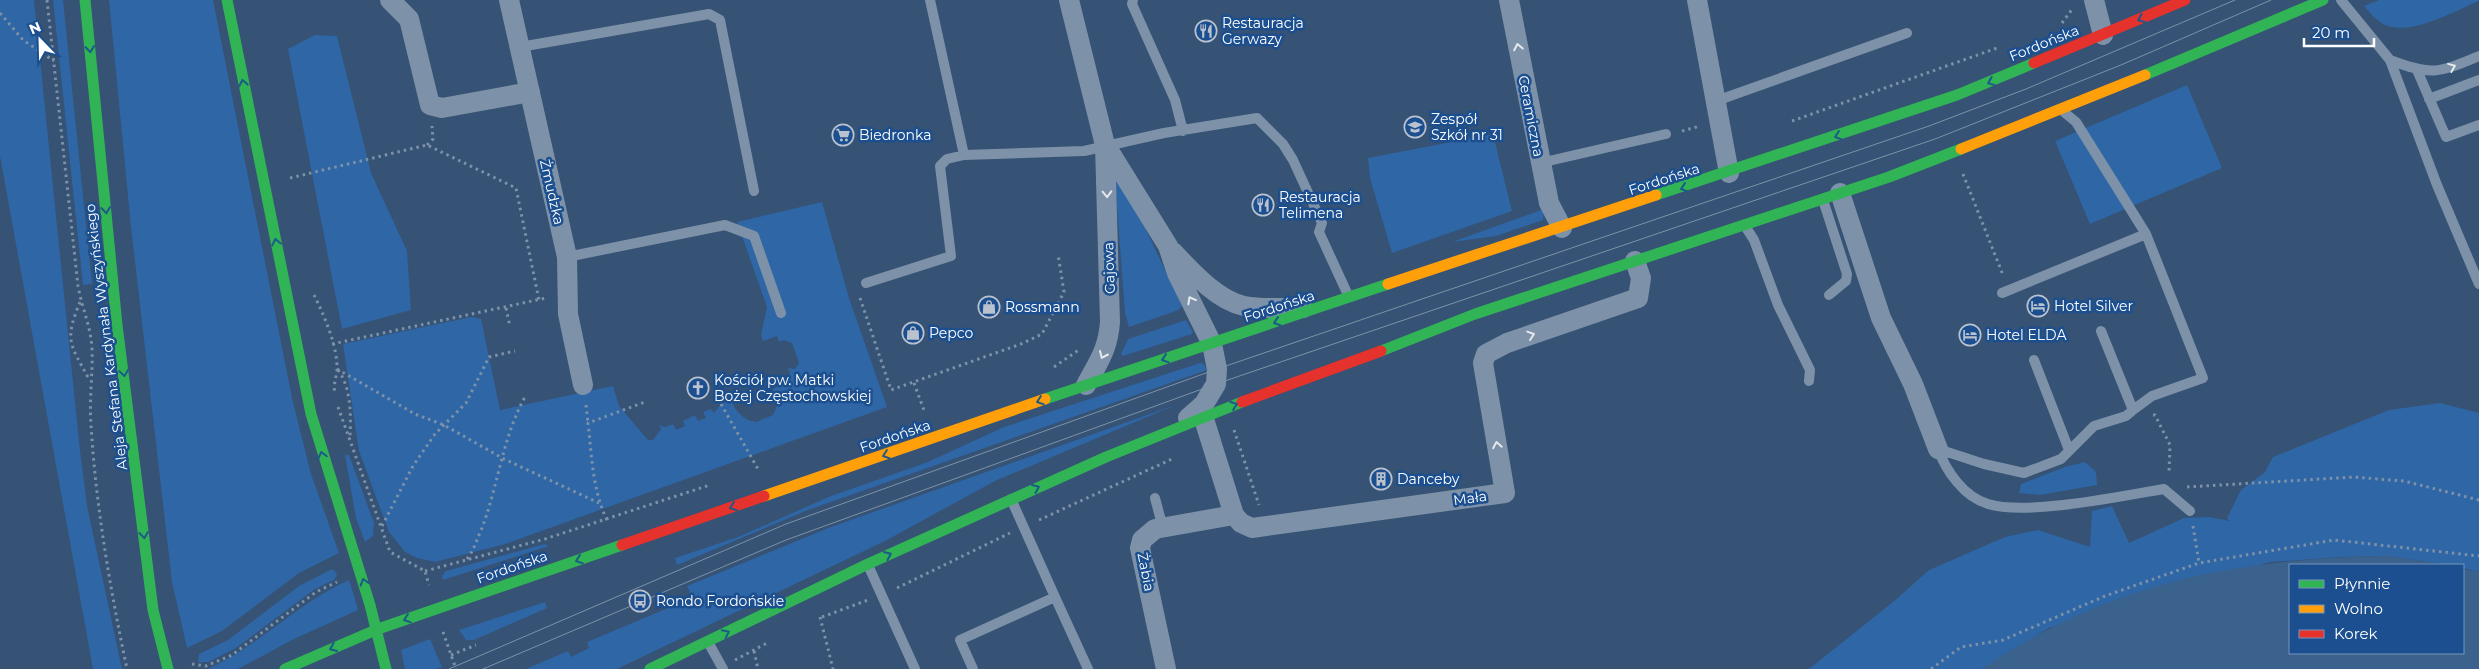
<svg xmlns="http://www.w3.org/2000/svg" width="2479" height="669" viewBox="0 0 2479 669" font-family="Montserrat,sans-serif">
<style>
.green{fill:#2f66a5}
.water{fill:#3b618d}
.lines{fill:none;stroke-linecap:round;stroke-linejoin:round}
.path{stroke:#7d92a8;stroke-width:3;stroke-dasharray:2.5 4;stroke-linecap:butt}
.lane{stroke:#7d92a8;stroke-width:10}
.street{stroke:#7d92a8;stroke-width:20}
.fast{stroke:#30b455;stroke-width:11}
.slow{stroke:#ff9f0a;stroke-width:11}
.jam{stroke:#e5322d;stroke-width:11}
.tram{stroke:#7e92a7;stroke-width:1}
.oneway{stroke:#1d5989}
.oneway2{stroke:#e5e9ee}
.labels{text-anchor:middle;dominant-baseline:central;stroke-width:5;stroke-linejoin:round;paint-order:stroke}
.poi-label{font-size:14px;fill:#fff;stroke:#1b4f8f;text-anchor:start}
.street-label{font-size:14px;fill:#fff;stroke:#1b4f8f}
</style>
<rect width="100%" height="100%" fill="#365274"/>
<path class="green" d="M 0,0 L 34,0 L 80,451 L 87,506 L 122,669 L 93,669 L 0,156 Z
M 53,0 L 63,0 L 92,284 L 83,285 Z
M 109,0 L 213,0 L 292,398 L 311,474 L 339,553 L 299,573 L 222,631 L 187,648 L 172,582 L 131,227 Z
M 2379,0 L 2479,0 L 2479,1 C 2454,11 2406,40 2380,22 C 2374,18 2369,11 2364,6 Z
M 315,35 L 337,36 L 371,173 L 407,251 L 411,310 L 342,329 L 288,49 Z
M 2187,85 L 2222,168 L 2090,224 L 2055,141 Z
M 1493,134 L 1512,211 L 1392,253 L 1370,178 L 1368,158 Z
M 1114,167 L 1117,168 L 1182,306 L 1179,310 L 1129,327 L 1125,313 Z
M 822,202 L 849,298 L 887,407 L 505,544 L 435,562 L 417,558 L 405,552 L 389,532 L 359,451 L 343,344 L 471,317 L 481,319 L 500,410 L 613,386 L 619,406 L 648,440 L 653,440 L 661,429 L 659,425 L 665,427 L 673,424 L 676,430 L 685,426 L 683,421 L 695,415 L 698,421 L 706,418 L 703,412 L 711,409 L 714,413 L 721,404 L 731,400 C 736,412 743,420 756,422 L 773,415 L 777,406 L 773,389 L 785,383 L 790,373 L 788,368 L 795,369 L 799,363 L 792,343 L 784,340 L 779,342 L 777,336 L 763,341 L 761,335 L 767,307 L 737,222 Z
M 1544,209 L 1543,220 L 1496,236 L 1452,242 Z
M 1186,320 L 1193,332 L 1192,334 L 1123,356 L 1121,354 L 1128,339 Z
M 1200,363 L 1204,364 L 1207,370 L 808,510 L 677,565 L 675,558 L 738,537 L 831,496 L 928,462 L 1004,427 Z
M 2440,403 L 2479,413 L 2479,572 L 2463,568 L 2463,565 L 2446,565 L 2389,556 L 2342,557 L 2270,562 L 2049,628 L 1982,669 L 1809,669 L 1893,602 L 1929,570 L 2005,537 L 2038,530 L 2090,547 L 2092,511 L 2112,506 L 2129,543 L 2184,518 L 2209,517 L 2230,521 L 2227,518 L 2241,490 L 2265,472 L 2273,457 L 2389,410 Z
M 1178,404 L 995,481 L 885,541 L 617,669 L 526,669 L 568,651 L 571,657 L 589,648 L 587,642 L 692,598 L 687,586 L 831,527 Z
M 345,455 L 349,455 L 374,523 L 373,536 L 365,542 L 356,518 Z
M 2085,462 L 2096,472 L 2097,485 L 2040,495 L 2019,493 L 2021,484 L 2065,467 Z
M 545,544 L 549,546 L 443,580 L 442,576 L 446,571 Z
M 330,570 L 334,570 L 337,575 L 334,580 L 315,589 L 236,648 L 208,662 L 198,662 L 199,654 L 228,640 L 299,586 Z
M 349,580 L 358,609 L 356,611 L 294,639 L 238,669 L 208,669 C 259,646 297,603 349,580 Z
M 545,602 L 547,608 L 474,640 L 466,640 L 459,630 Z
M 430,639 L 442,667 L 436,669 L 405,669 L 401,650 Z"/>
<path class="water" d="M 2389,556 L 2446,565 L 2290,565 L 2290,653 L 2463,653 L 2463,569 L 2479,572 L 2479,669 L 1982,669 C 2108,583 2239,558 2389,556 Z"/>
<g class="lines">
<path class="path" d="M 47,0 L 78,286 C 82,308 91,327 92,349 C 93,374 89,399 91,425 C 96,507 110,588 127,669
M 0,13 L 23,40 L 54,61
M 2062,23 L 2073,8
M 1792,121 L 2000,47
M 1682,131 L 1700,126
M 427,145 L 433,139 L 432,126
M 1963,174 L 2003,275
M 290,178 L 427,145 L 516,188 L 539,300
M 314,295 C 324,315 338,347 337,370 C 336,379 333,385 335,394
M 860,298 L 891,390 L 1021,344 L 1042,334 L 1064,292 L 1058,254
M 80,302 C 64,341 70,344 89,379
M 506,308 L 510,327
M 332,344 L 546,298
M 1054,367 L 1080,349
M 337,369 L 415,414 L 444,425 L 504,459 L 599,503
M 338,370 C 351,387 351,415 350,436
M 914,383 L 925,413
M 721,404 L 758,469
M 586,405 L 588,423
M 338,407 L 390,552 L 425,571 L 429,585
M 2153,415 L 2155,415 L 2170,445 L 2169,473
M 1234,430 L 1259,505
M 2187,487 L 2354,477 L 2404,481 L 2479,500
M 607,520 C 592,489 592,456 588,423 L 645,402
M 1039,520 L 1172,459
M 382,526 L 413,466 L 435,434 L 466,403 L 489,357 L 515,351
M 2193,526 L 2199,563
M 467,559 C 474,550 477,539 482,528 C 498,486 503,436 525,397
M 425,571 L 545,539 L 710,485
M 897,588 L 1010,533
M 820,617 L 833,669
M 822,617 L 868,600
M 443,632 L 456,669
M 754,651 L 758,669
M 451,655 L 476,645
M 735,660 L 769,642
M 192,664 L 206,666 L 232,655 L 316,592 L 337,582
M 1931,669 L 1961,647 L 2003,640 L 2105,596 L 2199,563 L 2334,540 L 2479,556"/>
<path class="lane" d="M 930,0 L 964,155 L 1084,151 L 1164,133 L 1257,118 L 1283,144 L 1293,160 L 1322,223 L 1319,232 L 1348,295
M 1133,0 L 1132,4 L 1175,100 L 1183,131
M 2341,0 L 2390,60 L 2437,185 L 2479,284
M 520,47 L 709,14 L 720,20 L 754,191
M 2390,60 C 2432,76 2438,73 2479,56
M 2417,70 L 2446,137 L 2479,125
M 2429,99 L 2479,80
M 1716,101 L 1907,33
M 2065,113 L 2076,122 L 2146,234 L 2203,378 L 2152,396 L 2133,410
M 1540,163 L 1666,134
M 1823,200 L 1847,274 L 1846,281 L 1829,295
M 1745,226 L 1754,240 L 1778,305 L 1810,370 L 1809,381
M 567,257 L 725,225 L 754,236 L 781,313
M 866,283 L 951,256 L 940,166 L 947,159 L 964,155
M 2002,293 L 2146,234
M 2034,360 L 2069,450
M 1938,449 L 1984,464 L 2024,473 L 2061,459 L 2094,426 L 2126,416 L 2133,410 L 2101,331
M 1938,449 C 1946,471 1964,497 1988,504 C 2028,516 2120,496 2164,489 L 2190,511
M 1155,498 L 1163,528
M 1011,499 L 1055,597
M 868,565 L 915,669
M 708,642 L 723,669
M 973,669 L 960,640 L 1055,597 L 1088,669"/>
<path class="street" d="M 390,0 L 409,19 L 430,105 L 442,108 L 530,92
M 509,0 L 567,257 L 568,314 L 583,385
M 1069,0 L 1105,145 L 1110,322 C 1108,349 1099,361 1086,385
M 1509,0 L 1549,203 L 1562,228
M 1697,0 L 1729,173
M 2094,0 L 2103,35
M 1106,146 L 1168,246 L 1177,273 L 1212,344 L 1217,369 L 1216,384 L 1204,404 L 1188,418
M 1840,193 L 1881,318 L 1913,384 L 1938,449
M 1173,252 C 1192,272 1217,300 1244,306 C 1263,310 1284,307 1303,308
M 1203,416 L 1234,515 L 1241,523 L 1252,528 L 1505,493 L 1483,363 L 1486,354 L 1507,343 L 1638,298 L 1641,278 L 1635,261
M 1166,669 L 1140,548 L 1142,540 L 1155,529 L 1234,515"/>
<path class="fast" d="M 85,0 L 117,325 L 153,610 L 168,669
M 227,0 L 311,414 L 370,605 L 386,669
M 2145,75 L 2323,0
M 1656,195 L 1957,95 L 2034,63
M 1381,351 L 1475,314 L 1889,177 L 1961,149
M 1045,399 L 1388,284
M 285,669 L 378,629 L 622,545
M 650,669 L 868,564 L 1106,457 L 1242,402"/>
<path class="slow" d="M 1961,149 L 2145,75
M 1388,284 L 1656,195
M 764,496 L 1045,399"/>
<path class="jam" d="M 2034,63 L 2185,0
M 1242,402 L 1381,351
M 622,545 L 764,496"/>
<path class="tram" d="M 449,669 L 786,524 L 1217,369 L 1929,126 L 2026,89 L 2235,0
M 483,669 L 786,540 L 1216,384 L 1935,139 L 2121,65 L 2271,0"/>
</g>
<defs><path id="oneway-chevron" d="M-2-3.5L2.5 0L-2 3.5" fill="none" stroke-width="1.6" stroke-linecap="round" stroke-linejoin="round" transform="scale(1.25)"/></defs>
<g class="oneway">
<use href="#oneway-chevron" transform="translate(2141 19) rotate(157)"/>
<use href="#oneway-chevron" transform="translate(90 49) rotate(84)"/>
<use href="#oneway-chevron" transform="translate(1991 82) rotate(158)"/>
<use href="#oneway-chevron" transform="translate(243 83) rotate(-101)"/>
<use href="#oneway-chevron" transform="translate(1838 136) rotate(161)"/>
<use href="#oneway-chevron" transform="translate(1684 188) rotate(162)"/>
<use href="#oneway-chevron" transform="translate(106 210) rotate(84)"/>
<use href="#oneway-chevron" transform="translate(276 242) rotate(-102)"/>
<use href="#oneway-chevron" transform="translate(1277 322) rotate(162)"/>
<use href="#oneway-chevron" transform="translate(1165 359) rotate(162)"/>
<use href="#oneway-chevron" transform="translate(124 373) rotate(82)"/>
<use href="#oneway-chevron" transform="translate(1040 401) rotate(161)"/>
<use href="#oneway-chevron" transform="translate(1234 405) rotate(-20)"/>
<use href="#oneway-chevron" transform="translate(322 455) rotate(-105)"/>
<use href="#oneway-chevron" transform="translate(886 455) rotate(161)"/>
<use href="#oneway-chevron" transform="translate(1036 488) rotate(-24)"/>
<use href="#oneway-chevron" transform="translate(733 507) rotate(161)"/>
<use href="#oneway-chevron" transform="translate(144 535) rotate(83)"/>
<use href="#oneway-chevron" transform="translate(888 555) rotate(-24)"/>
<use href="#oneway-chevron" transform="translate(579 560) rotate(161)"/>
<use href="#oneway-chevron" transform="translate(364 582) rotate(-107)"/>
<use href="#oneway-chevron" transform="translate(407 619) rotate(161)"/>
<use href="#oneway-chevron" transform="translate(726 633) rotate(-26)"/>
<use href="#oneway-chevron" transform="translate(333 648) rotate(157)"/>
</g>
<g class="oneway2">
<use href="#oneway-chevron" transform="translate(1518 47) rotate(-101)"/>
<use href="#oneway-chevron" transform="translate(2452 67) rotate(-22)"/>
<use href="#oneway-chevron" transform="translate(1107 194) rotate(88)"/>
<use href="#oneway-chevron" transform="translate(1191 300) rotate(-118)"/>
<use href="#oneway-chevron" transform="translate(1531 335) rotate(-19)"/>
<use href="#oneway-chevron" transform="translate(1103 355) rotate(114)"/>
<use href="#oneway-chevron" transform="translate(1497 445) rotate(-100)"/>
</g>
<defs>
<g id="restaurant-ring" transform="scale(1.125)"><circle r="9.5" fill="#1b4f8f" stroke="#b9c2ce" stroke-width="1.5"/><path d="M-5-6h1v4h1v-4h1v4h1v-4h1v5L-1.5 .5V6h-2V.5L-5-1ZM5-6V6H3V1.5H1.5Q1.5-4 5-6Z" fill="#b9c2ce"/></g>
<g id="school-ring" transform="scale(1.125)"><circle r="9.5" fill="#1b4f8f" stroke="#b9c2ce" stroke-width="1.5"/><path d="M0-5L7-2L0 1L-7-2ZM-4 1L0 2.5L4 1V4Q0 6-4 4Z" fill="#b9c2ce"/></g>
<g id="supermarket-ring" transform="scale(1.125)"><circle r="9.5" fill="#1b4f8f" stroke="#b9c2ce" stroke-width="1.5"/><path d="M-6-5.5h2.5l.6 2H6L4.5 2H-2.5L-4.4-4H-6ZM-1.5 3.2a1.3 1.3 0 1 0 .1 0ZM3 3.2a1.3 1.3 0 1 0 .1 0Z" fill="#b9c2ce"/></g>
<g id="hotel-ring" transform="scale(1.125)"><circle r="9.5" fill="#1b4f8f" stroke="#b9c2ce" stroke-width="1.5"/><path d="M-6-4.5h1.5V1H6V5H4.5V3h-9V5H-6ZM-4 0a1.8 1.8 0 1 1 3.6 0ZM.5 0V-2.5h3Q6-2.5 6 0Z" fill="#b9c2ce"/></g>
<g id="shop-ring" transform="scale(1.125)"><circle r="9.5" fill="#1b4f8f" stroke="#b9c2ce" stroke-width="1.5"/><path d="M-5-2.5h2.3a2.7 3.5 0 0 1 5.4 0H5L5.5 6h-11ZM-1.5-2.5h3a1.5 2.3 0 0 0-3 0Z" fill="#b9c2ce"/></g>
<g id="church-ring" transform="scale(1.125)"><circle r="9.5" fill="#1b4f8f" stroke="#b9c2ce" stroke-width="1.5"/><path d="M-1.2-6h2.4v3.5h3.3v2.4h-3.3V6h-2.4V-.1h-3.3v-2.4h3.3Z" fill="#b9c2ce"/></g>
<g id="building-ring" transform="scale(1.125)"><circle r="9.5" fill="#1b4f8f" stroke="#b9c2ce" stroke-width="1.5"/><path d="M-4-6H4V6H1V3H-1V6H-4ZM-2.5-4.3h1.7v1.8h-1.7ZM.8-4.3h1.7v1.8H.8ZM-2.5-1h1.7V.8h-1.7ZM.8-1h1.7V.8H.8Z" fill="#b9c2ce"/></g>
<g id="bus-ring" transform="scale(1.125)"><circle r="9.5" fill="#1b4f8f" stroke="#b9c2ce" stroke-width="1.5"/><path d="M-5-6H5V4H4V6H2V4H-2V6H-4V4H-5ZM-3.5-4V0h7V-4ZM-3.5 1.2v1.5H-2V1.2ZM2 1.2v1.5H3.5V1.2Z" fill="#b9c2ce"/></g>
</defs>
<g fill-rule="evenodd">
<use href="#restaurant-ring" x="1206" y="31"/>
<use href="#school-ring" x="1415" y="127"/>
<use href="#supermarket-ring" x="843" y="135"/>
<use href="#restaurant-ring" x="1263" y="205"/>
<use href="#hotel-ring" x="2038" y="306"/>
<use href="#shop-ring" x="989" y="307"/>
<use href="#shop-ring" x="913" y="333"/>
<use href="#hotel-ring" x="1970" y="335"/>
<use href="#church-ring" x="698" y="388"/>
<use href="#building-ring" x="1381" y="479"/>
<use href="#bus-ring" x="640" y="601"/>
</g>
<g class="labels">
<g class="poi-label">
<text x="1222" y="23">Restauracja<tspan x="1222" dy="16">Gerwazy</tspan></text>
<text x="1431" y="119">Zespół<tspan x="1431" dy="16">Szkół nr 31</tspan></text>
<text x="859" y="135">Biedronka</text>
<text x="1279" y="197">Restauracja<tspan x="1279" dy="16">Telimena</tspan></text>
<text x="2054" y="306">Hotel Silver</text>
<text x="1005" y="307">Rossmann</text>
<text x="929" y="333">Pepco</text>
<text x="1986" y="335">Hotel ELDA</text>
<text x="714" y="380">Kościół pw. Matki<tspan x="714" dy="16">Bożej Częstochowskiej</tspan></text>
<text x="1397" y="479">Danceby</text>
<text x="656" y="601">Rondo Fordońskie</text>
</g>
<g class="street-label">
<text transform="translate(2044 43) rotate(-22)">Fordońska</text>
<text transform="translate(1531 116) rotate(79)">Ceramiczna</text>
<text transform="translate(1664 179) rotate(-18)">Fordońska</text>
<text transform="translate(552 192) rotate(77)">Żmudzka</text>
<text transform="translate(1109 268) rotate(-92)">Gajowa</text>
<text transform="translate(1279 306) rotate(-18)">Fordońska</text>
<text transform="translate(106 337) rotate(-97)">Aleja Stefana Kardynała Wyszyńskiego</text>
<text transform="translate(895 436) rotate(-19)">Fordońska</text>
<text transform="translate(1470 498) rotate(-8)">Mała</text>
<text transform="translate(512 567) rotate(-19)">Fordońska</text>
<text transform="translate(1146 572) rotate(79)">Żabia</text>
</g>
</g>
<rect x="2289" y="564" width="175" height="90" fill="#1b4f8f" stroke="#7695bc"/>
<rect x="2299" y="580" width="25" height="8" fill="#30b455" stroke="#7695bc"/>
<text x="2334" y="589" font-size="15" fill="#ffffff">Płynnie</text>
<rect x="2299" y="605" width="25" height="8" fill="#ff9f0a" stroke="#7695bc"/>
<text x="2334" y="614" font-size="15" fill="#ffffff">Wolno</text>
<rect x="2299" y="630" width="25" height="8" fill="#e5322d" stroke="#7695bc"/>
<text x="2334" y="639" font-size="15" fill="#ffffff">Korek</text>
<g transform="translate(40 40) rotate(337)" stroke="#1b4f8f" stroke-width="4" paint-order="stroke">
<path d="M0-4L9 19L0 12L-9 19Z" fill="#ffffff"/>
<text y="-8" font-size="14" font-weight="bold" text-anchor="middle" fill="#ffffff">N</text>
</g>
<path d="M2304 38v8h70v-8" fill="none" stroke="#ffffff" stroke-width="2.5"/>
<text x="2312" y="38" font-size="15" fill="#ffffff" stroke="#1b4f8f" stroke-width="4" paint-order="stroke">20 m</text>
</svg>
